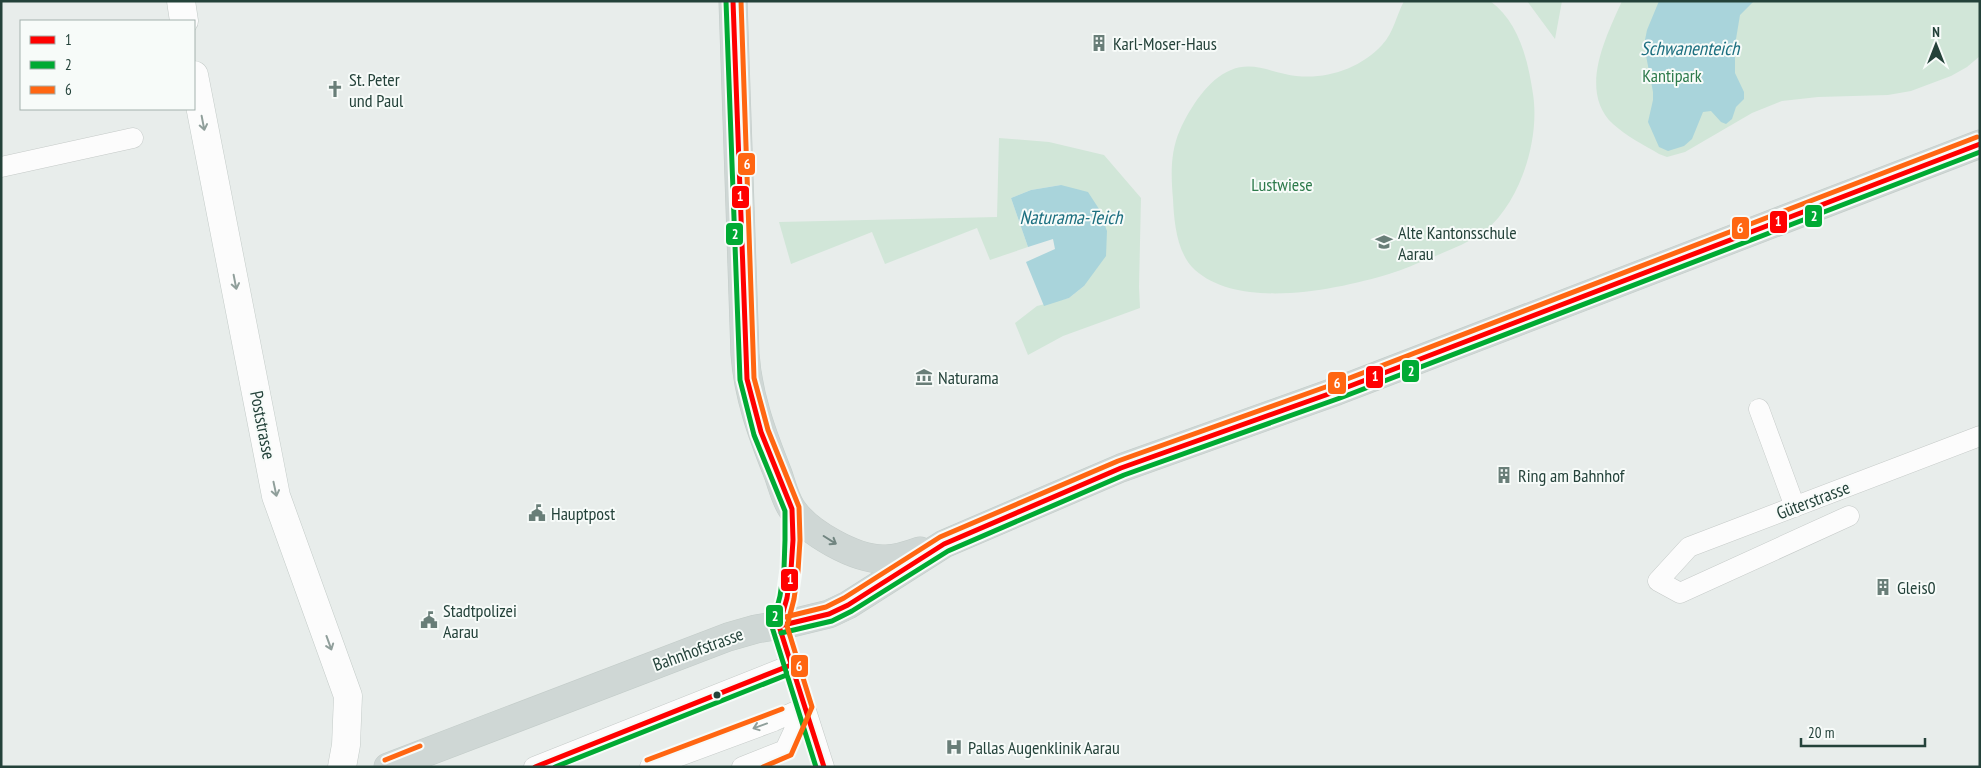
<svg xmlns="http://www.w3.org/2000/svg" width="1981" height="768" viewBox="0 0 1981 768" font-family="'PT Sans Narrow',sans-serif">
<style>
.green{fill:#d1e6d8}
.water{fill:#a9d4db}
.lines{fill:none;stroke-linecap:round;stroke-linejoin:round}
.lane-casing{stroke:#c5cac8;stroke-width:21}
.secondary-casing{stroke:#c3cbc8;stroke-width:29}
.primary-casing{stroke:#c3ccc9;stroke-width:29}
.lane{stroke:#fcfcfc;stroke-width:20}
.secondary{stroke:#fcfcfc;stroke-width:28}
.primary{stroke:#cfd7d5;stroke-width:28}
.bus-1-casing{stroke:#f7fbf9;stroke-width:9}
.bus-2-casing{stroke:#f7fbf9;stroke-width:9}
.bus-3-casing{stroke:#f7fbf9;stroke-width:9}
.bus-1{stroke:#f00;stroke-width:5}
.bus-2{stroke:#0a3;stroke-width:5}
.bus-3{stroke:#ff6612;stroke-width:5}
.oneway{stroke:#909f9b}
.oneway2{stroke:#718580}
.bus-dot{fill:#24423a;stroke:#f7fbf9;stroke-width:2}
.labels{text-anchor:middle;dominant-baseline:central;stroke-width:4;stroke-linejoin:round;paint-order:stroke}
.poi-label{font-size:18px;fill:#24423a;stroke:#f7fbf9;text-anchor:start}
.park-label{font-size:18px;fill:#2d7a4b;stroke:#f7fbf9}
.street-label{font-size:18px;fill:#24423a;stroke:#f7fbf9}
.water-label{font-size:19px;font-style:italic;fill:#1c6f80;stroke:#f7fbf9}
.line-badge{stroke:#f7fbf9;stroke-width:2}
.badge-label{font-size:14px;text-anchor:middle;font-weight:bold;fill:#fff}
</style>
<rect width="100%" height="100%" fill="#e8edeb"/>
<path class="green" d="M 1404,1 L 1490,1 C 1519,22 1528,60 1533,94 C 1540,139 1521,201 1485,231 C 1469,243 1449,250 1431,258 C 1417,263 1403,270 1389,274 C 1336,290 1240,310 1195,270 C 1177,254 1174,222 1173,199 C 1171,176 1170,152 1180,130 C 1190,108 1208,79 1231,70 C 1250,62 1267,70 1285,74 C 1319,82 1358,71 1382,45 C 1394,32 1396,16 1404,1 Z
M 1527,1 L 1562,1 L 1555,39 Z
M 1622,1 L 1980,1 L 1980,56 L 1967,67 L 1951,76 L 1911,91 L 1888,95 L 1818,97 L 1782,101 L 1752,113 L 1685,152 L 1667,157 L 1659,154 C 1644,145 1626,136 1613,124 C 1578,91 1606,37 1622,1 Z
M 999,138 L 1049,142 L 1104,155 L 1141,198 L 1139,287 L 1140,308 L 1063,336 L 1028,355 L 1015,323 L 1037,306 L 1069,298 L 1084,286 L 1061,185 L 1031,190 L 1011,198 L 1028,247 L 990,260 L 977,228 L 885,264 L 872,232 L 791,264 L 779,222 L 997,217 Z"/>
<path class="water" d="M 1659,1 L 1754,1 L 1740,15 L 1735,45 L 1735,73 L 1744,92 L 1744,99 L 1736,107 L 1732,119 L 1726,124 L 1721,122 L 1711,111 L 1703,112 L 1692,139 L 1684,146 L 1668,151 L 1659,147 L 1648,122 L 1653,100 L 1653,92 L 1644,45 L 1647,30 Z
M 1061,185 L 1088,192 L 1099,209 L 1107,231 L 1106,256 L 1084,286 L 1069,298 L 1044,306 L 1026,262 L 1055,249 L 1053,239 L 1028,247 L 1011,198 L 1031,190 Z"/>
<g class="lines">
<g class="lane-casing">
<path id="lane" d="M 1,167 L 133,138
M 1759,409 L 1795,507
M 792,509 L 793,540 L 791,570 L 787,598 L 779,626 L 824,767
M 1849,516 L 1680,593 L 1658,581 L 1689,547 L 1980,436
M 534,767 L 791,665
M 650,767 L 774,721 L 805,707
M 742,767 L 785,750 L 805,707"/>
</g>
<g class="secondary-casing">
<path id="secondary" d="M 181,1 L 184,21
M 194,75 L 276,496 L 348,696 L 346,745 L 342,767"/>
</g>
<g class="primary-casing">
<path id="primary" d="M 733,1 L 745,354 C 748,396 762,434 778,474 C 782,485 785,499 792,509 C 808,533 855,559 883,559 C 895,560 909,555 920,551
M 388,767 L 728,637 L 756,629 L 792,623 L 829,614 L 848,605 L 944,544 L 1121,468 L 1337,391 L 1980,144"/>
</g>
<use href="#lane" class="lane"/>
<use href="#secondary" class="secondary"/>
<use href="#primary" class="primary"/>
<g class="bus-1-casing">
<path id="bus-1" d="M 733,1 L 747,379 L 761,432 L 792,509 L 793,540 L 791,570 L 787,598 L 779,626 L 824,767
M 779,626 L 829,614 L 848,605 L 944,544 L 1121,468 L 1337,391 L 1980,144
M 535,767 L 791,665"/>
</g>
<g class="bus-2-casing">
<path id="bus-2" d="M 726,1 L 740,380 L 754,435 L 785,511 L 785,540 L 784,569 L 780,596 L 772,627 L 816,767
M 781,633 L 832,621 L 852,611 L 948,551 L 1124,475 L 1340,398 L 1980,152
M 555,767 L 794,672"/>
</g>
<g class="bus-3-casing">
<path id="bus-3" d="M 741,1 L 754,378 L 768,430 L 799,507 L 800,540 L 798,571 L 794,599 L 787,626 L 812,707 L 791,755 L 763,767
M 777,619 L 826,607 L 844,598 L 940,537 L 1118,461 L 1334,384 L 1977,137
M 385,760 L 420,746
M 647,760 L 782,709"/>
</g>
<use href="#bus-1" class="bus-1"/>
<use href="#bus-2" class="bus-2"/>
<use href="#bus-3" class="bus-3"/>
</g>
<defs><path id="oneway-shaft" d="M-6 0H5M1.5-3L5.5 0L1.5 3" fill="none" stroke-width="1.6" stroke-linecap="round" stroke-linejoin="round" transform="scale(1.25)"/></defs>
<g class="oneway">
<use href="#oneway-shaft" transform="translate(203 123) rotate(79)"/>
<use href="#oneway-shaft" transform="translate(235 282) rotate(79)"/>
<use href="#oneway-shaft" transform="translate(275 489) rotate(78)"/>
<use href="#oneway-shaft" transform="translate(329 643) rotate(70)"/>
<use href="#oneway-shaft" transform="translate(760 726) rotate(160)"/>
</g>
<use class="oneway2" href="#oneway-shaft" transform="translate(830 540) rotate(32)"/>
<defs>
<g id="building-bare" transform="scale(1.35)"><path d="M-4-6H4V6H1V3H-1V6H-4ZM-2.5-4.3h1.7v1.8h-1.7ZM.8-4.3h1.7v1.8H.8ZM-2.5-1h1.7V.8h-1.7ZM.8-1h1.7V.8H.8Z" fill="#697e78" stroke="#f7fbf9" stroke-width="2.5" paint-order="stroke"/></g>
<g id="church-bare" transform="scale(1.35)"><path d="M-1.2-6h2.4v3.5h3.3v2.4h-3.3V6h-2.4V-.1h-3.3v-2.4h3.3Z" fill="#697e78" stroke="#f7fbf9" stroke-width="2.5" paint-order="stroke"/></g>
<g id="school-bare" transform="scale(1.35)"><path d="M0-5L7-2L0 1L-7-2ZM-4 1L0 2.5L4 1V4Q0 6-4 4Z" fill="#697e78" stroke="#f7fbf9" stroke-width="2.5" paint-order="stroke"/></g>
<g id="museum-bare" transform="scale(1.35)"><path d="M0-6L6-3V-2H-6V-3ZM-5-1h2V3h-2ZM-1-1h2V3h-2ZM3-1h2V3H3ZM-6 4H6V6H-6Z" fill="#697e78" stroke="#f7fbf9" stroke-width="2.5" paint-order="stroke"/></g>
<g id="civic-bare" transform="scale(1.35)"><path d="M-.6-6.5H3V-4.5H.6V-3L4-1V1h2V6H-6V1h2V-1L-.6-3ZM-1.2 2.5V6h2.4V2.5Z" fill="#697e78" stroke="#f7fbf9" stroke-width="2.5" paint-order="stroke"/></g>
<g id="hospital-bare" transform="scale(1.35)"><path d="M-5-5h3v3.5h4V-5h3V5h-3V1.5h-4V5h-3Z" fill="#697e78" stroke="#f7fbf9" stroke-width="2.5" paint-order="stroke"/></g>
</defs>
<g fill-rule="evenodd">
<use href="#building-bare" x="1099" y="43"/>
<use href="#church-bare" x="335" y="89"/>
<use href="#school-bare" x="1384" y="242"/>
<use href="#museum-bare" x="924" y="377"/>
<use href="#building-bare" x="1504" y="475"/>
<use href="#civic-bare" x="537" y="513"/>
<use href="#building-bare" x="1883" y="587"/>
<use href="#civic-bare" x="429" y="620"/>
<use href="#hospital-bare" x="954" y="747"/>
</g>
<circle class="bus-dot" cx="717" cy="695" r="4.5"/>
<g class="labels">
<g class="poi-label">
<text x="1113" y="43">Karl-Moser-Haus</text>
<text x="349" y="79">St. Peter<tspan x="349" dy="21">und Paul</tspan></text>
<text x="1398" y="232">Alte Kantonsschule<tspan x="1398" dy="21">Aarau</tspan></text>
<text x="938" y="377">Naturama</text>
<text x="1518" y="475">Ring am Bahnhof</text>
<text x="551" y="513">Hauptpost</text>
<text x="1897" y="587">Gleis0</text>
<text x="443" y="610">Stadtpolizei<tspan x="443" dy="21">Aarau</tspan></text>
<text x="968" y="747">Pallas Augenklinik Aarau</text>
</g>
<g class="park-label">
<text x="1672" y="75">Kantipark</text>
<text x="1282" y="184">Lustwiese</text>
</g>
<g class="street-label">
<text transform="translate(263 425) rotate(79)">Poststrasse</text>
<text transform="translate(1813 500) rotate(-21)">Güterstrasse</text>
<text transform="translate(698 649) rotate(-20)">Bahnhofstrasse</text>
</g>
<g class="water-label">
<text x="1690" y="48">Schwanenteich</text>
<text x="1071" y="217">Naturama-Teich</text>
</g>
</g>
<g class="line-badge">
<rect x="737" y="152" width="19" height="24" rx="5" fill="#ff6612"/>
<rect x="731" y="185" width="19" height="24" rx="5" fill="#f00"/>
<rect x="1804" y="204" width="19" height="24" rx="5" fill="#0a3"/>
<rect x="1769" y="210" width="19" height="24" rx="5" fill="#f00"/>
<rect x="1731" y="216" width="19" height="24" rx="5" fill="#ff6612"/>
<rect x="725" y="222" width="19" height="24" rx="5" fill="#0a3"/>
<rect x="1401" y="359" width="19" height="24" rx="5" fill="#0a3"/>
<rect x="1365" y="365" width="19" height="24" rx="5" fill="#f00"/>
<rect x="1327" y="371" width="20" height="24" rx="5" fill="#ff6612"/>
<rect x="780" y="568" width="19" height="24" rx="5" fill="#f00"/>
<rect x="765" y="604" width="19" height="24" rx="5" fill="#0a3"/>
<rect x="790" y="654" width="19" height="24" rx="5" fill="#ff6612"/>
</g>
<g class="badge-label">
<text x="747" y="169">6</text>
<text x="740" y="201">1</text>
<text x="1814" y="221">2</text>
<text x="1778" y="226">1</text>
<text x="1740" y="233">6</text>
<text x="735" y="239">2</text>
<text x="1411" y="376">2</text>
<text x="1375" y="381">1</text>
<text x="1337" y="388">6</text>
<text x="790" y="584">1</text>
<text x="775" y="621">2</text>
<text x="799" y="671">6</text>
</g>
<rect width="1981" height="768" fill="none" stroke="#24423a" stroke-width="5"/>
<rect x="20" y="20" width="175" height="90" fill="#f7fbf9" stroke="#a3b1ad"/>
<rect x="30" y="36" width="25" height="8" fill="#ff0000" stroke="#a3b1ad"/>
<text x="65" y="45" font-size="15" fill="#24423a">1</text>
<rect x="30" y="61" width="25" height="8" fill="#00aa33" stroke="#a3b1ad"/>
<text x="65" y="70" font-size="15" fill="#24423a">2</text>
<rect x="30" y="86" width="25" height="8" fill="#ff6612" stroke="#a3b1ad"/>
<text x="65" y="95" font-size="15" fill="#24423a">6</text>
<g transform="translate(1936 45)" stroke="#f7fbf9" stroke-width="4" paint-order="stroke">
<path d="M0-4L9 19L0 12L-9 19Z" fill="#24423a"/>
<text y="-8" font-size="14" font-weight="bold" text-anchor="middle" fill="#24423a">N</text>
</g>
<path d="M1801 738v8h124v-8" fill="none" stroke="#24423a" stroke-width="2.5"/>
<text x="1808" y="738" font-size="15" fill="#24423a" stroke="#f7fbf9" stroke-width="4" paint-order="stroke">20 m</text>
</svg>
